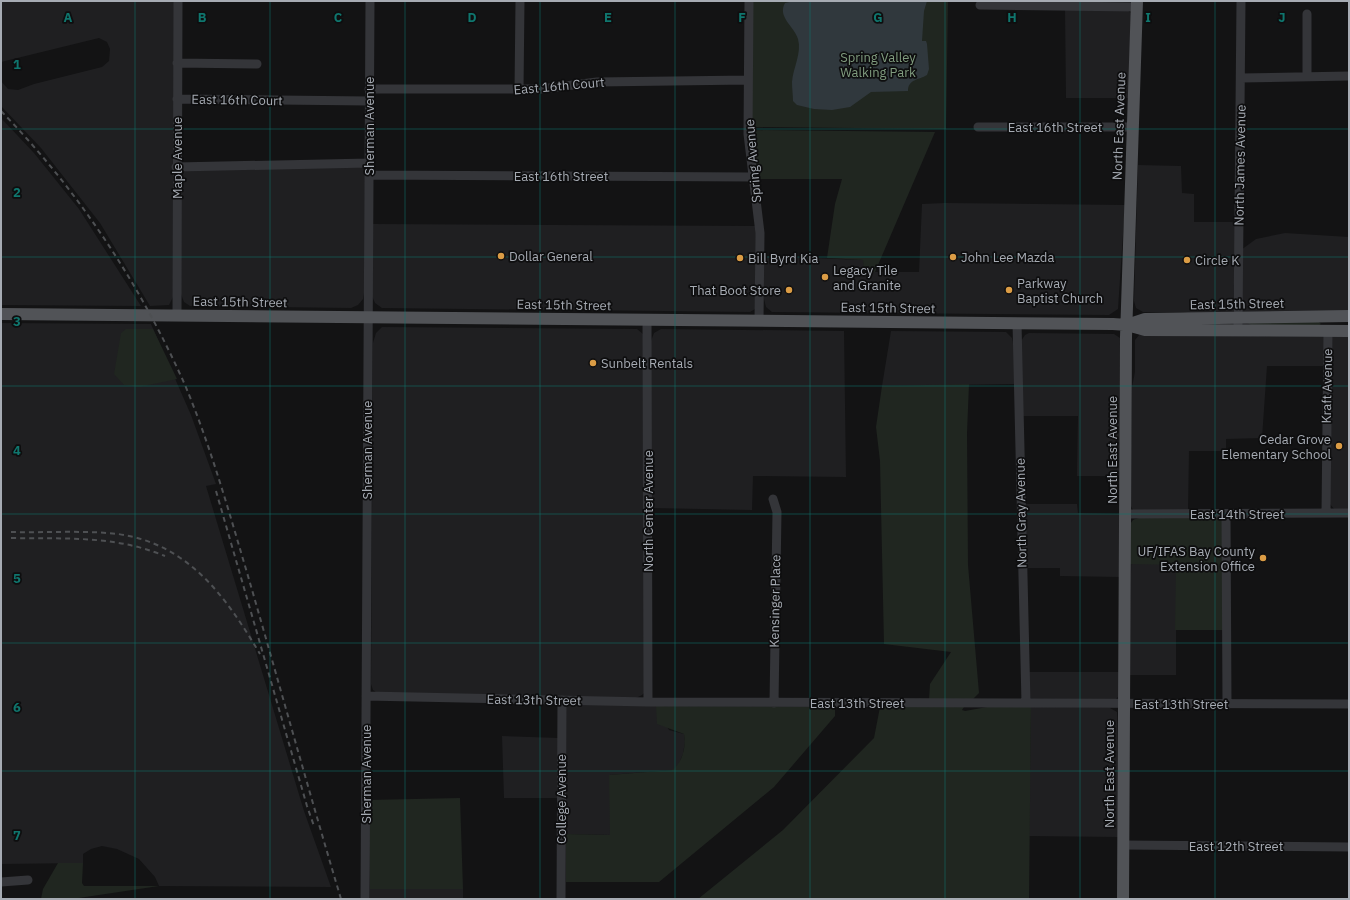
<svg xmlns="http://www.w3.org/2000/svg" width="1350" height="900" viewBox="0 0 1350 900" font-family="'IBM Plex Sans',sans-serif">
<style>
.built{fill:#1f1f21}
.green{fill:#202620}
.water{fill:#30383d}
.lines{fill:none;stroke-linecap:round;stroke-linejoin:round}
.minor{stroke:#343539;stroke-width:9}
.major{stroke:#515357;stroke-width:12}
.rail{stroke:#4e5053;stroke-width:2;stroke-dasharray:5 4;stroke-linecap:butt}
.grid{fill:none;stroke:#0f766e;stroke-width:1;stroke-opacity:0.55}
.poi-dot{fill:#db9c45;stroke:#0e0e0f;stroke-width:1.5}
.labels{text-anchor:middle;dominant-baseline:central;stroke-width:3.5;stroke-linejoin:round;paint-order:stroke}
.park-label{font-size:13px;fill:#809c7f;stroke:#0e0e0f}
.street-label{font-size:13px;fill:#a6abb3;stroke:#0e0e0f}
.poi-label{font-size:13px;fill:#a6abb3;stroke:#0e0e0f;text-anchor:start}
.grid-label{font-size:13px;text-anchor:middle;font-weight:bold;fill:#0f766e;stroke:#0e0e0f;stroke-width:3.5;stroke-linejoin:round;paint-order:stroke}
</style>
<rect width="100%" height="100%" fill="#131314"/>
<path class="built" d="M 1,1 L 175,1 L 173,297 L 169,305 L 150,306 L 100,223 L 41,148 L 1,106 L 1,81 L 8,89 L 18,90 L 34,84 L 102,67 L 109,61 L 110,49 L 107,42 L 99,38 L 1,62 Z
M 1065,9 L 1127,10 L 1131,13 L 1129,98 L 1066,98 Z
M 1,118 L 34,153 L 79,209 L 141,306 L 1,305 Z
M 1138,165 L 1181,166 L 1182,193 L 1194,194 L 1194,222 L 1236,222 L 1233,313 L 1198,315 L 1183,312 L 1143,312 L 1136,308 L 1134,301 Z
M 362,167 L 365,169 L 364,293 L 363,299 L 358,305 L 351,308 L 190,306 L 184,302 L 181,294 L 182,176 L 185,170 Z
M 945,203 L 1125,205 L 1118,309 L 1109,315 L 772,312 L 766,307 L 764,299 L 764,256 L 863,260 L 865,272 L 919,272 L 922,204 Z
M 372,224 L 756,226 L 755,309 L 750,312 L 382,308 L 375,303 L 372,296 Z
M 1285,233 L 1349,237 L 1349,312 L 1246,315 L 1241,311 L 1241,250 L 1256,239 Z
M 1,323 L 151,324 L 191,415 L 216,484 L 206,486 L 304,811 L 331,887 L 159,886 L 155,877 L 139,859 L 117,849 L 102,846 L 91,849 L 83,854 L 83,863 L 1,864 Z
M 382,327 L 637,329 L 643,334 L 644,693 L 642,695 L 636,698 L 377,693 L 373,690 L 371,684 L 373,343 L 376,333 Z
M 661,329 L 844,331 L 846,477 L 753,476 L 752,510 L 651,508 L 651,341 L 654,333 Z
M 891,331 L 1006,332 L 1012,338 L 1015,352 L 1015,384 L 882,386 Z
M 1029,333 L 1114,334 L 1120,338 L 1119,476 L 1077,476 L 1078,416 L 1022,416 L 1021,341 L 1025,335 Z
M 1140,334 L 1324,337 L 1325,366 L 1267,366 L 1262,438 L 1226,439 L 1226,451 L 1189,451 L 1188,511 L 1133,510 L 1130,504 L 1132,387 L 1135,372 L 1135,340 Z
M 1334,335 L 1349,335 L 1349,511 L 1334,509 L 1330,504 L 1331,338 Z
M 1024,504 L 1077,504 L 1078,513 L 1120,514 L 1120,577 L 1060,576 L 1060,568 L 1025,568 Z
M 1218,517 L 1224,630 L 1176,630 L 1176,675 L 1129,675 L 1132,522 L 1135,519 Z
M 1028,672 L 1119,672 L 1119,696 L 1116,699 L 1030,700 Z
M 565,704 L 656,706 L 669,730 L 684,734 L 685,742 L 683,754 L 678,766 L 673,770 L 610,775 L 610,835 L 566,834 Z
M 1031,707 L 1110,708 L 1117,712 L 1118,837 L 1029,836 Z
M 502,736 L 559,738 L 558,798 L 504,798 Z
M 370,889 L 463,889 L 463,899 L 370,899 Z"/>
<path class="green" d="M 752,1 L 948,1 L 946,129 L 751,127 Z
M 752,130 L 935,132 L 875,272 L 864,272 L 863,260 L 827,258 L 835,204 L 842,179 L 756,179 Z
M 1318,321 L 1321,324 L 1318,326 L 1251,325 L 1247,323 Z
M 126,329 L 153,329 L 177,379 L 139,387 L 124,385 L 114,374 L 121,333 Z
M 969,384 L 967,433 L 968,565 L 979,693 L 972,700 L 929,700 L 930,684 L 951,652 L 884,644 L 880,461 L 876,427 L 882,386 Z
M 1221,518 L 1223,519 L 1224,630 L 1175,630 L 1176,565 L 1129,564 L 1130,524 L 1133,520 L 1139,518 Z
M 656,706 L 835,707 L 835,716 L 774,787 L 659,882 L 566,882 L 566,834 L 610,835 L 609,775 L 672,770 C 683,762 686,747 684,734 L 657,724 Z
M 880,707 L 964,707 L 962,710 L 965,711 L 987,707 L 1031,707 L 1029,899 L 698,899 L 783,830 L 874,738 Z
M 460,798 L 463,889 L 370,889 L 368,800 Z
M 58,863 L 83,863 L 82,883 L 84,886 L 159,886 L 72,899 L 41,899 L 43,889 Z"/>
<path class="water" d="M 794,1 L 927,1 L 924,11 L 922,41 L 926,41 L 927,44 L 929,69 L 927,75 C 919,80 908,79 908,91 L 871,92 L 850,107 L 832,110 L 814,109 L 797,105 L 793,101 C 793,95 792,89 792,82 C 793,68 802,53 798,39 C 794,26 777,17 785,3 Z"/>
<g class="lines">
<path class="minor" d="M 749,1 L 748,134 L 760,233 L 759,321
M 980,5 L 1137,7
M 1307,14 L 1307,77
M 177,63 L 257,64
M 1241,78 L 1349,76
M 369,89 L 541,89 L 597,82 L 748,80
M 519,90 L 520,1
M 177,99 L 369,101
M 978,127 L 1133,127
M 176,167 L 369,163
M 369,175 L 753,177
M 177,315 L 178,1
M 647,320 L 648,702
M 1017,323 L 1026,703
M 1238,324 L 1241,1
M 773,499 L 777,512 L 774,703
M 1326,513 L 1328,331
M 1125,514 L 1349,513
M 1226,514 L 1227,705
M 366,696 L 648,702 L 1349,704
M 1123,845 L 1349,847
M 1,882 L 28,880
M 365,899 L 370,1
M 561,899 L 562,700"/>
<path class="major" d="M 1,314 L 1113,324 L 1127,325 L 1145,330 L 1349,331
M 1127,325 L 1145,319 L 1349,316
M 1123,899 L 1126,337 L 1137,1"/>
<path class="rail" d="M 1,111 C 78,190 140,284 185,385 C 211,447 229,512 248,576 C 279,683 309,792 341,899
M 216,491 L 307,806 L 314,826
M 11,532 C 46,533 83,530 118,534 C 189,544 226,597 260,654
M 11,538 C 65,539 114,535 165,556"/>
</g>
<path class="grid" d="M 135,1 L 135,899M 270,1 L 270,899M 405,1 L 405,899M 540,1 L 540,899M 675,1 L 675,899M 810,1 L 810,899M 945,1 L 945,899M 1080,1 L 1080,899M 1215,1 L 1215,899M 1,129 L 1349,129M 1,257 L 1349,257M 1,386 L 1349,386M 1,514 L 1349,514M 1,643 L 1349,643M 1,771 L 1349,771"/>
<g class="poi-dot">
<circle cx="501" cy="256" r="4"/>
<circle cx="953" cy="257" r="4"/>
<circle cx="740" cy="258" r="4"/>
<circle cx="1187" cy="260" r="4"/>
<circle cx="825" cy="277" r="4"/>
<circle cx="789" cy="290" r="4"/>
<circle cx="1009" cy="290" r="4"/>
<circle cx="593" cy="363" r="4"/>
<circle cx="1339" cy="446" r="4"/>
<circle cx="1263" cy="558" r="4"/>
</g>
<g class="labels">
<g class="park-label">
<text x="878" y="57">Spring Valley<tspan x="878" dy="15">Walking Park</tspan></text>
</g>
<g class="street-label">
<text transform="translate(559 86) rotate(-5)">East 16th Court</text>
<text transform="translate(237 100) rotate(1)">East 16th Court</text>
<text transform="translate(369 126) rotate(-90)">Sherman Avenue</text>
<text transform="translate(1119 126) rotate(-88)">North East Avenue</text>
<text x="1055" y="127">East 16th Street</text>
<text transform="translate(177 158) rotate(-90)">Maple Avenue</text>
<text transform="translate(753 161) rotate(-95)">Spring Avenue</text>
<text transform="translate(1240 165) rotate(-89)">North James Avenue</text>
<text x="561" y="176">East 16th Street</text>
<text transform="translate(240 302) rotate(1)">East 15th Street</text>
<text transform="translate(1237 304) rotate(-1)">East 15th Street</text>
<text transform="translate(564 305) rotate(1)">East 15th Street</text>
<text transform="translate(888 308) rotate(1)">East 15th Street</text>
<text transform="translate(1327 386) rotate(-89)">Kraft Avenue</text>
<text transform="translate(367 450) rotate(-90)">Sherman Avenue</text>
<text transform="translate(1112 450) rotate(-90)">North East Avenue</text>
<text transform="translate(648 511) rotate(-90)">North Center Avenue</text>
<text transform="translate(1021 513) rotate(-91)">North Gray Avenue</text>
<text x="1237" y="514">East 14th Street</text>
<text transform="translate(775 601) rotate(-89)">Kensinger Place</text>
<text transform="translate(534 700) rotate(1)">East 13th Street</text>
<text x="857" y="703">East 13th Street</text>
<text x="1181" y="704">East 13th Street</text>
<text transform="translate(366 774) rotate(-90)">Sherman Avenue</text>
<text transform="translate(1109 774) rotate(-90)">North East Avenue</text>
<text transform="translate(561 799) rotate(-90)">College Avenue</text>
<text x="1236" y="846">East 12th Street</text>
</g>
<g class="poi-label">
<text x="509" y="256">Dollar General</text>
<text x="961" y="257">John Lee Mazda</text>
<text x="748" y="258">Bill Byrd Kia</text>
<text x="1195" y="260">Circle K</text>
<text x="833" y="270">Legacy Tile<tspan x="833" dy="15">and Granite</tspan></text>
<text x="1017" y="283">Parkway<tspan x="1017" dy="15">Baptist Church</tspan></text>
<text x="781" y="290" text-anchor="end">That Boot Store</text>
<text x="601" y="363">Sunbelt Rentals</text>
<text x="1331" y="439" text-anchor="end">Cedar Grove<tspan x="1331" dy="15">Elementary School</tspan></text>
<text x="1255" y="551" text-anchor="end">UF/IFAS Bay County<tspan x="1255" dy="15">Extension Office</tspan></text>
</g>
</g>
<g class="grid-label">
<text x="68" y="22">A</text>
<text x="202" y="22">B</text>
<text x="338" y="22">C</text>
<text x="472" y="22">D</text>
<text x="608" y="22">E</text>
<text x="742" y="22">F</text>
<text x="878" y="22">G</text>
<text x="1012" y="22">H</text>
<text x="1148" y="22">I</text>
<text x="1282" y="22">J</text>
<text x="17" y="69">1</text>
<text x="17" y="197">2</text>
<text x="17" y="326">3</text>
<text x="17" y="455">4</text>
<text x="17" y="583">5</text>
<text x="17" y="712">6</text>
<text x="17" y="840">7</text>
</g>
<rect width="1350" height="900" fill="none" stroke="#a6abb3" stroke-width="4"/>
</svg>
